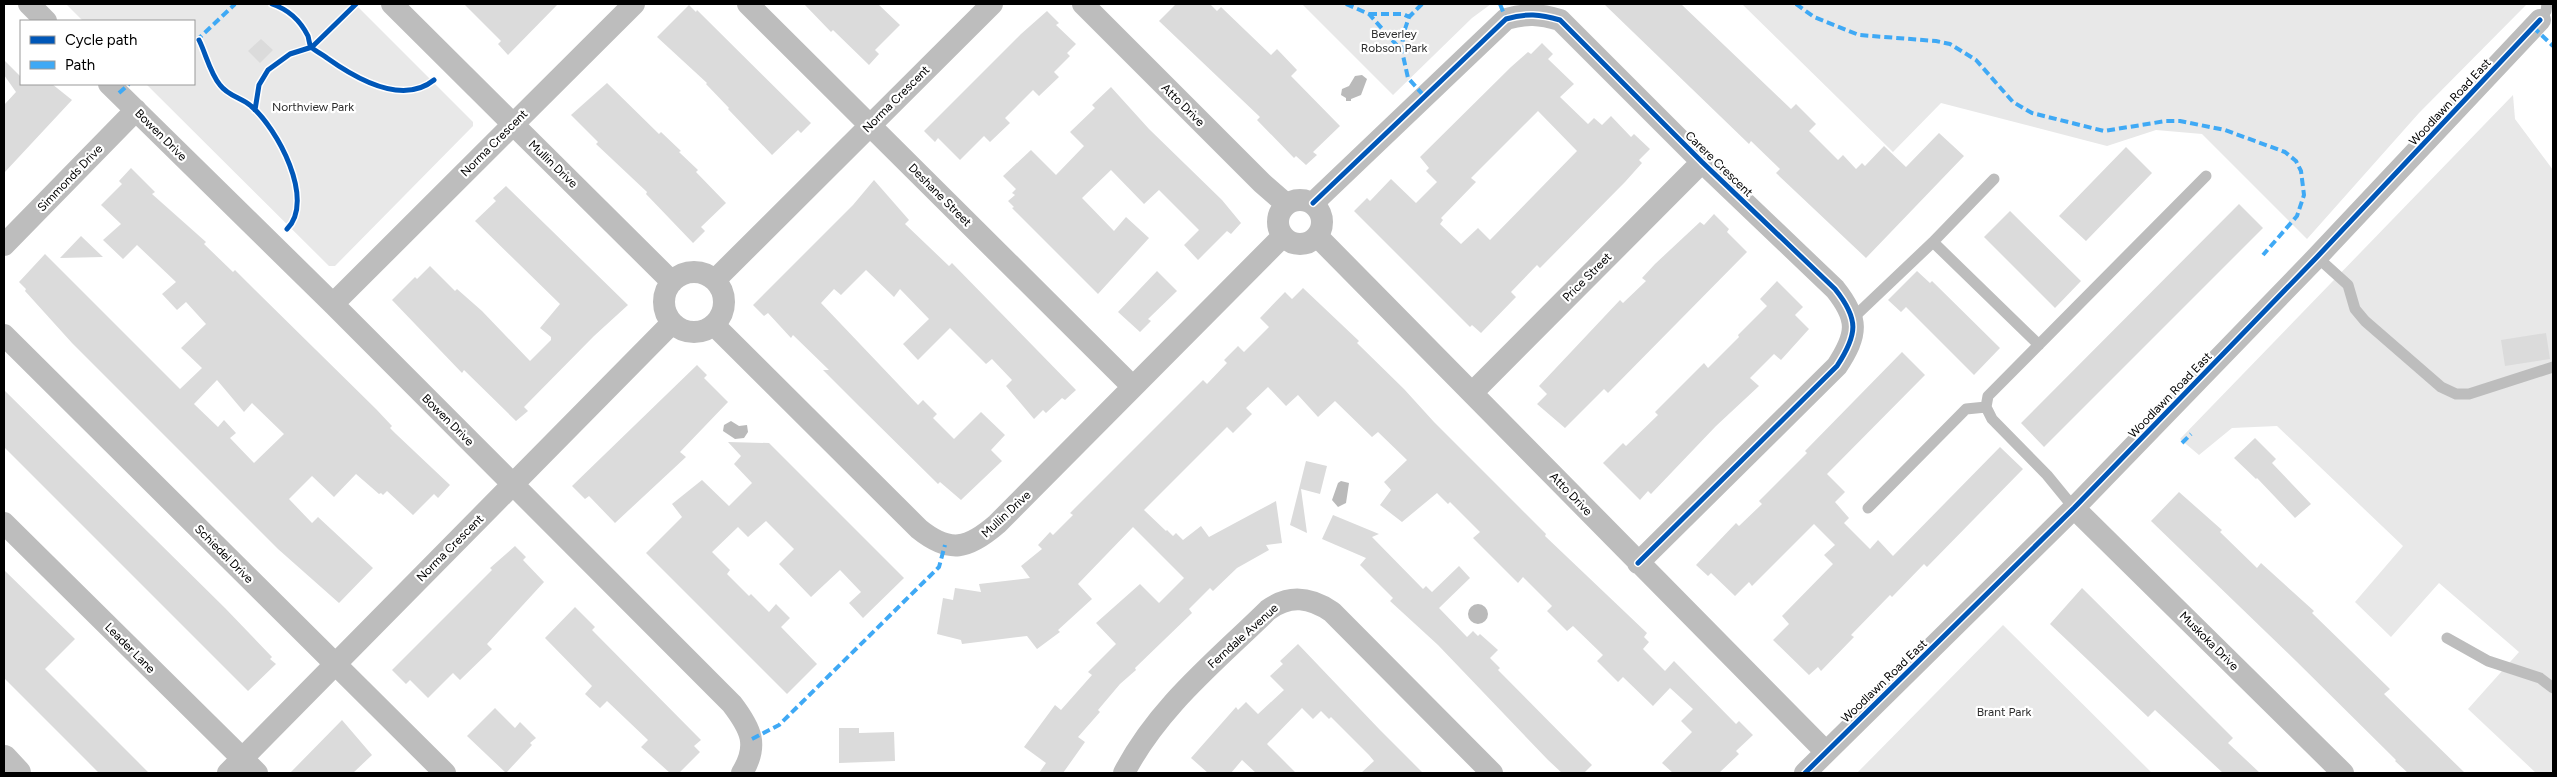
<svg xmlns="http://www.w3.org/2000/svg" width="2557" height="777" viewBox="0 0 2557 777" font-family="Figtree,sans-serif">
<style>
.green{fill:#e8e8e8}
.water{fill:#bababa}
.building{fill:#dbdbdb;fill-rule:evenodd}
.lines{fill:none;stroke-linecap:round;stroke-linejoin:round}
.service{stroke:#bdbdbd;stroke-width:11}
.minor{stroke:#bdbdbd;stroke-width:22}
.secondary{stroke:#bfbfbf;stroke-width:28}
.quiet{stroke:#3fa9f5;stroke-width:4;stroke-dasharray:8 4;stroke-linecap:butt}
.cycleway-casing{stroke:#fff;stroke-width:8}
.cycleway{stroke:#0057b8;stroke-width:5}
.labels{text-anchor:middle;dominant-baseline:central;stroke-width:4.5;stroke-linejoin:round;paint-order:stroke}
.park-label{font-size:12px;fill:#2c2c2c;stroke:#fff}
.street-label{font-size:12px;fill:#000;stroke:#fff}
</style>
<rect width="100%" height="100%" fill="#fff"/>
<path class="green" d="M 66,4 L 355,4 L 473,122 L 473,126 L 335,266 L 329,266 L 146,84 L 194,84 L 194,21 L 83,21 Z
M 1302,4 L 1491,4 L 1472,18 L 1393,95 Z
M 1742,4 L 2527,4 L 2419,113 L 2307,239 L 2202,134 L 2156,130 L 2107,146 L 1941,103 L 1893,152 Z
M 2513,95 L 2515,119 L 2553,170 L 2553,773 L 2536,773 L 2468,709 L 2519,652 L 2439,583 L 2391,637 L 2355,602 L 2403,546 L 2277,426 L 2232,428 L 2199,455 L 2180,439 Z
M 2003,625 L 2152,773 L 1857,773 Z"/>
<path class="water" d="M 1362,75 L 1367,79 L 1361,95 L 1351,99 L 1351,101 L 1346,101 L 1346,98 L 1341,95 L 1342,89 L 1349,86 L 1355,76 Z
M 731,421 L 739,426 L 747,425 L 748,432 L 744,438 L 735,439 L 723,431 L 724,425 Z
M 1341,481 L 1349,483 L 1346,503 L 1338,507 L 1332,500 L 1338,483 Z
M1468 614a10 10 0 1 1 20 0a10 10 0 1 1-20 0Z"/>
<path class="building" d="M 464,4 L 558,4 L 508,55 L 498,44 L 501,41 Z
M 804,4 L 878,4 L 900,25 L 875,50 L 879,54 L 869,65 L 833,30 L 831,32 Z
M 1176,4 L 1210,4 L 1217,11 L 1221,7 L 1271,55 L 1277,49 L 1297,70 L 1291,76 L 1340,126 L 1313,152 L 1317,155 L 1306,165 L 1296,156 L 1294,158 L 1257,120 L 1260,117 L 1159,21 Z
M 1604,4 L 1681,4 L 1791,109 L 1796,104 L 1816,124 L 1809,131 L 1838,160 L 1843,155 L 1856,169 L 1862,163 L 1865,166 L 1884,146 L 1906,167 L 1939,133 L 1964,156 L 1866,258 L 1776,173 L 1780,169 L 1751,141 L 1749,144 Z
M 689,5 L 696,12 L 697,10 L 811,123 L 801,133 L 798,130 L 772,155 L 728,109 L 729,108 L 706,84 L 707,83 L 657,37 Z
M 1047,11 L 1059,23 L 1056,25 L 1076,44 L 1067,53 L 1070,56 L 1054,72 L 1059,77 L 1039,96 L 1033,90 L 1005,118 L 1010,123 L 990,142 L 984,136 L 960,160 L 938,138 L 935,142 L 924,131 L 1021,34 Z
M 261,39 L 273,50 L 260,63 L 248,51 Z
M 1542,43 L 1553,54 L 1548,59 L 1574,84 L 1560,97 L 1588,124 L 1594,118 L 1602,125 L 1611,116 L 1631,137 L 1634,134 L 1650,149 L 1639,160 L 1642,163 L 1625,182 L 1540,268 L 1537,265 L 1511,292 L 1516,297 L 1481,333 L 1472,325 L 1470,327 L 1354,211 L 1367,198 L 1370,201 L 1391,179 L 1416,203 L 1437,182 L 1426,171 L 1429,168 L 1420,157 L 1511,67 L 1528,52 L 1531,54 ZM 1538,111 L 1577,151 L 1490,240 L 1478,228 L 1461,244 L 1440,224 L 1443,220 L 1441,218 L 1476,182 L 1471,178 Z
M 4,60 L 21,77 L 21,84 L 52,84 L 72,100 L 4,173 L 4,105 L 16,92 L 4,75 Z
M 607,83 L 659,134 L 661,132 L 681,151 L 679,152 L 698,170 L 696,172 L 726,203 L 701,227 L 705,231 L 693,243 L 646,194 L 647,192 L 596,144 L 598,142 L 571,115 Z
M 1111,87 L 1149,129 L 1222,200 L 1241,223 L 1231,234 L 1227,231 L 1198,260 L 1184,245 L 1199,230 L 1159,190 L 1144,204 L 1111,170 L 1082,198 L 1114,231 L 1126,217 L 1149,238 L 1098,294 L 1012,208 L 1014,207 L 1008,201 L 1015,195 L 1012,193 L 1016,189 L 1003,176 L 1031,150 L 1056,175 L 1084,146 L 1070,132 L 1095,108 L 1092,105 Z
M 2126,147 L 2152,173 L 2086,241 L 2059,216 Z
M 131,168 L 155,192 L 152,194 L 206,242 L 204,244 L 233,272 L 235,270 L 248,283 L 376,409 L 392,426 L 390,428 L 396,434 L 450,485 L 438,498 L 434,494 L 413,515 L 387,491 L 383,495 L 381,493 L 379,494 L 356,474 L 334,497 L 312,476 L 289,499 L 312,523 L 318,517 L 373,568 L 339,603 L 278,549 L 72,343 L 25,291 L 26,289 L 19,282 L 45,254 L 180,389 L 202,368 L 181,348 L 206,324 L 186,302 L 177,310 L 162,294 L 176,282 L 137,245 L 123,259 L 103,240 L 121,224 L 101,205 L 122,184 L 119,181 ZM 217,380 L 244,412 L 252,403 L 284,434 L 254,463 L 230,438 L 236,433 L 224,420 L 218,427 L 194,404 Z
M 874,180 L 909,220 L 905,224 L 949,266 L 952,263 L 1076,390 L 1065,400 L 1062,398 L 1046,413 L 1043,410 L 1034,419 L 1006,386 L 1012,380 L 992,359 L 986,364 L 950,328 L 918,360 L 903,344 L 929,319 L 900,289 L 894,297 L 866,270 L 841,295 L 834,289 L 821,303 L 918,405 L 923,400 L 937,414 L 933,418 L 954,439 L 981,412 L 1005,435 L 991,450 L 1002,461 L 961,500 L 940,482 L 938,484 L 859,406 L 823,370 L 829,370 L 793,335 L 791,338 L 768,313 L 764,316 L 753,305 L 853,205 Z
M 506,186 L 628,305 L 594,336 L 524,407 L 528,411 L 516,421 L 464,370 L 462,373 L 392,300 L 415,277 L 417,279 L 430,266 L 455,291 L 457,289 L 482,311 L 530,361 L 551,340 L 551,337 L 540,328 L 560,304 L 475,221 L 496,201 L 493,198 Z
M 2239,204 L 2263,228 L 2044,447 L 2021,423 Z
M 2010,211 L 2081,281 L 2055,308 L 1984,237 Z
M 1714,214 L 1729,229 L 1727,232 L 1747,252 L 1608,393 L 1604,389 L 1565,428 L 1537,404 L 1547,394 L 1539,386 L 1620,300 L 1623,303 L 1646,281 L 1642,278 L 1655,264 L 1700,222 L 1704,225 Z
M 81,236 L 103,257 L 60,258 Z
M 1157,271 L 1177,291 L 1148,319 L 1151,321 L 1140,332 L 1118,312 Z
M 1917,271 L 1930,283 L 1932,281 L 2000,348 L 1974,375 L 1906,307 L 1901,312 L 1888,300 Z
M 1777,281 L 1803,307 L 1795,315 L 1809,329 L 1781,360 L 1774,354 L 1750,378 L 1759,386 L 1716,426 L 1651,494 L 1648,491 L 1640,500 L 1603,463 L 1623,443 L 1626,446 L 1658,415 L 1655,412 L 1704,363 L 1708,368 L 1739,337 L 1738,335 L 1767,306 L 1760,299 Z
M 1303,288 L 1359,341 L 1357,343 L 1404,389 L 1434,422 L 1546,534 L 1545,536 L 1647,633 L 1644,637 L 1649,642 L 1643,649 L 1665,671 L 1674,661 L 1736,724 L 1739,721 L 1753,735 L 1736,751 L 1739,754 L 1719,773 L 1673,773 L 1662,763 L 1692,732 L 1681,721 L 1693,709 L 1670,688 L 1653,706 L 1623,677 L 1618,682 L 1597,661 L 1603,655 L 1573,626 L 1567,631 L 1547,611 L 1552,606 L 1523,577 L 1518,583 L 1473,538 L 1480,532 L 1450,502 L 1448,504 L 1437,493 L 1402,522 L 1380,505 L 1391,490 L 1384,482 L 1407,460 L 1378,432 L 1372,437 L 1335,401 L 1318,417 L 1298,395 L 1286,406 L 1268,387 L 1246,408 L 1252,414 L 1233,433 L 1227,427 L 1144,510 L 1166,531 L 1167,530 L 1173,536 L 1176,533 L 1183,540 L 1201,526 L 1209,537 L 1276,501 L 1282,543 L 1266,545 L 1269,550 L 1237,568 L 1213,591 L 1210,588 L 1189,609 L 1192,613 L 1135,668 L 1136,670 L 1120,684 L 1098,710 L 1100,712 L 1078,737 L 1085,742 L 1063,773 L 1039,773 L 1046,763 L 1024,747 L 1055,705 L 1061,710 L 1092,675 L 1088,672 L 1116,644 L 1096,623 L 1140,584 L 1159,603 L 1184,578 L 1133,527 L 1078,584 L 1092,599 L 1058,630 L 1060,632 L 1037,649 L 1027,636 L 962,644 L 961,640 L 937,634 L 943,598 L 953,600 L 955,588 L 981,592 L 979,584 L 1030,578 L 1021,566 L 1042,549 L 1038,545 L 1050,532 L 1053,535 L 1073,515 L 1070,513 L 1203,380 L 1207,384 L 1227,363 L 1224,360 L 1238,346 L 1244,352 L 1269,327 L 1260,318 L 1285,292 L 1292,299 Z
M 2546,333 L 2550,359 L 2505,366 L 2501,340 Z
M 1902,352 L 1925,375 L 1827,474 L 1845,492 L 1835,502 L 1849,518 L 1844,523 L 1870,549 L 1878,540 L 1893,556 L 2000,447 L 2023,469 L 1927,567 L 1924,564 L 1892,597 L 1890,595 L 1851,635 L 1854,637 L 1821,671 L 1818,667 L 1809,675 L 1773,640 L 1789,624 L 1782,616 L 1833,564 L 1824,555 L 1835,545 L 1814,524 L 1752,586 L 1749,582 L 1735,596 L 1711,573 L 1708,576 L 1696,565 L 1736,523 L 1739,526 L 1762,504 L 1759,501 L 1807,453 L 1805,451 Z
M 697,365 L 707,375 L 704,378 L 728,402 L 680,452 L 686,457 L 615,523 L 589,496 L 585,499 L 572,486 Z
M 4,390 L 225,608 L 272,657 L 270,659 L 276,664 L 248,691 L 4,447 Z
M 2255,438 L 2276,459 L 2272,463 L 2311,504 L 2295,518 L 2257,478 L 2256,479 L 2234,458 Z
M 728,442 L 769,443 L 904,578 L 863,618 L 849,603 L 861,592 L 840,570 L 811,597 L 779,564 L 794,549 L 766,521 L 748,537 L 738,527 L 712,552 L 730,570 L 727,574 L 749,596 L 751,594 L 769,612 L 776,604 L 790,618 L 781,627 L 817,664 L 787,694 L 646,553 L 682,517 L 672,504 L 702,480 L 729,506 L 752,483 L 734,464 L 741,456 Z
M 1306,461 L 1327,466 L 1320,494 L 1301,489 L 1307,533 L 1290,525 Z
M 2179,492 L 2222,530 L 2220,532 L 2257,568 L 2261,563 L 2314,611 L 2312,613 L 2390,689 L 2384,694 L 2465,773 L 2408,773 L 2395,761 L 2396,760 L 2296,661 L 2151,521 Z
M 1333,515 L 1379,534 L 1372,537 L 1423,589 L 1426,586 L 1432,592 L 1459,566 L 1470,578 L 1439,608 L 1467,637 L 1473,631 L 1478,636 L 1480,634 L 1498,650 L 1490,658 L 1500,668 L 1498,670 L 1592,765 L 1584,773 L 1562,773 L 1548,760 L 1438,645 L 1390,601 L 1393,598 L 1360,565 L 1366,558 L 1322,539 Z
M 515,546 L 526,557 L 523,560 L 544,582 L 487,644 L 492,649 L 460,680 L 453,673 L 428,698 L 410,680 L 406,684 L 392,670 L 492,570 L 490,568 Z
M 4,570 L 75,639 L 45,669 L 149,773 L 99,773 L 4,678 Z
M 2082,588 L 2214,719 L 2233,738 L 2228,743 L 2260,773 L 2223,773 L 2155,710 L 2148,717 L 2050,624 Z
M 575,607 L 595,627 L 592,630 L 701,740 L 694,746 L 700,752 L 679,773 L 670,773 L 641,747 L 648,740 L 607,701 L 600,708 L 585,694 L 592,686 L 545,638 Z
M 1298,644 L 1380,730 L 1423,773 L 1361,773 L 1374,761 L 1369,755 L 1331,717 L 1329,719 L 1321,711 L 1313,719 L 1302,708 L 1267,744 L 1296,773 L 1256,773 L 1242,760 L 1231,773 L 1208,773 L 1191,758 L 1236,707 L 1238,710 L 1246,702 L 1258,714 L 1284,690 L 1270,676 L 1283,664 L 1280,661 Z
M 495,708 L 515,728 L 520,722 L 536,738 L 530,743 L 532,745 L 506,773 L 467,736 Z
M 342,720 L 372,755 L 353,773 L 290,773 Z
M 839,728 L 859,728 L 859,733 L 894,732 L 895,761 L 839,763 Z"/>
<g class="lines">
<path class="service" d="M 2540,20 L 2546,11 L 2547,4
M 1933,242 L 2039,345
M 2317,257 L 2348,285 L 2355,309 L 2365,321 L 2441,387 L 2456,394 L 2469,394 L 2553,367
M 1853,318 L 1933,242 L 1994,179
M 1868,508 L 1966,409 L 1986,407
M 2074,508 L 2047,475 L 1992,419 L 1986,407 L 1988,396 L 2206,176
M 2447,638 L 2488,661 L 2540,678 L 2553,688"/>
<path class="minor" d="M 29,4 L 46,21
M 392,4 L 672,282
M 748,4 L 1133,387
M 1083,4 L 1262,183 L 1286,204
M 109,84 L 333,304 L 732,704 C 751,729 759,745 742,773
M1278 222a22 22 0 1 1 44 0a22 22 0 1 1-44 0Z
M 1313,203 L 1506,19 C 1526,13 1540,14 1560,20 L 1702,162 L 1835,289 C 1859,319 1858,334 1837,366 L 1638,563
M 1317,236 L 1826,752
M 4,245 L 136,110
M664 302a30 30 0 1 1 60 0a30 30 0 1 1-60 0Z
M 715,280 L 992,4
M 333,304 L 634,4
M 714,325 L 919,529 C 950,554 968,549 997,524 L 1283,236
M 4,335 L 445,773
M 1473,392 L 1702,162
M 2074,508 L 2343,773
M 4,523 L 257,773
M 228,773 L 672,323
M 1124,773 C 1158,707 1216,661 1268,610 C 1290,594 1310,597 1332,612 L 1492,773
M 1805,773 L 2074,508 L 2317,257 L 2540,20"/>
<path class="secondary" d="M 4,759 L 17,773"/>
<path class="quiet" d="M 1346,4 L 1369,14 L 1402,51
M 1422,4 L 1409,17 L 1403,35 L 1402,51 L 1408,78 L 1425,97
M 1500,4 L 1506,19
M 1796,4 L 1814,17 L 1859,35 L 1936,41 L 1950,44 L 1976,60 L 2013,102 L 2032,113 L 2104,131 L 2166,121 L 2180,121 L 2225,130 L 2285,152 L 2296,161 L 2301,171 L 2304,195 L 2297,216 L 2263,255
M 1369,14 L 1403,14 L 1409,17
M 2533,27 L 2553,46
M 196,41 L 235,4
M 119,93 L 129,84
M 2182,443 L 2191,434
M 752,739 L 779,725 L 939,567 L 945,545"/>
<g class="cycleway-casing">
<path id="cycleway" d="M 272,4 C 287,9 300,20 308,36 C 309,39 309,44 311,47 C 315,51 322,54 327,58 C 355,78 402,106 434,80
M 199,40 C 206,54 210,73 220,85 C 228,96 242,98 251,106 C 277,128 316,200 287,229
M 255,110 L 259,85 L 268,70 L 290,54 L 312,47 L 356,4
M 1313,203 L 1506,19 C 1526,13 1540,14 1560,20 L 1702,162 L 1835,289 C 1859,319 1858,334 1837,366 L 1638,563
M 1805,773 L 2074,508 L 2317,257 L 2540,20"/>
</g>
<use href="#cycleway" class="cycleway"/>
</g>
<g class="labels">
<g class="park-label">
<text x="1394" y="34">Beverley<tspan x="1394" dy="14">Robson Park</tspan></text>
<text x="313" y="107">Northview Park</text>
<text x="2004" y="712">Brant Park</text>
</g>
<g class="street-label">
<text transform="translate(896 99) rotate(-45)">Norma Crescent</text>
<text transform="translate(2450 102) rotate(-47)">Woodlawn Road East</text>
<text transform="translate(1183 105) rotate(45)">Atto Drive</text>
<text transform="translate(161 135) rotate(45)">Bowen Drive</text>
<text transform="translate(494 143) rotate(-45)">Norma Crescent</text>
<text transform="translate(553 164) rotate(44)">Mullin Drive</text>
<text transform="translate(1719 164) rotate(44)">Carere Crescent</text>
<text transform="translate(70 178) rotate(-46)">Simmonds Drive</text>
<text transform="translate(940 195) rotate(45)">Deshane Street</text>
<text transform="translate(1587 277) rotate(-45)">Price Street</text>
<text transform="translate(2170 395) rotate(-46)">Woodlawn Road East</text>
<text transform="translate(448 420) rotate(45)">Bowen Drive</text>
<text transform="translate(1571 494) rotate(46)">Atto Drive</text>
<text transform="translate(1006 514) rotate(-43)">Mullin Drive</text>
<text transform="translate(450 548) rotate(-45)">Norma Crescent</text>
<text transform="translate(224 554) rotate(45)">Schiedel Drive</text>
<text transform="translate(1243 636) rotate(-42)">Ferndale Avenue</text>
<text transform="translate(2209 641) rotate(45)">Muskoka Drive</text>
<text transform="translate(130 648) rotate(45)">Leader Lane</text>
<text transform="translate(1884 681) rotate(-44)">Woodlawn Road East</text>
</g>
</g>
<rect width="2557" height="777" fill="none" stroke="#000000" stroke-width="10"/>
<rect x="20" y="20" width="175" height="65" fill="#ffffff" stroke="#999999"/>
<rect x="30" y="36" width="25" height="8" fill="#0057b8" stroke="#999999"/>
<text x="65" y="45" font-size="15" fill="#000000">Cycle path</text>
<rect x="30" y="61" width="25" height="8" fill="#3fa9f5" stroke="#999999"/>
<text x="65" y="70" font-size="15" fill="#000000">Path</text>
</svg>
